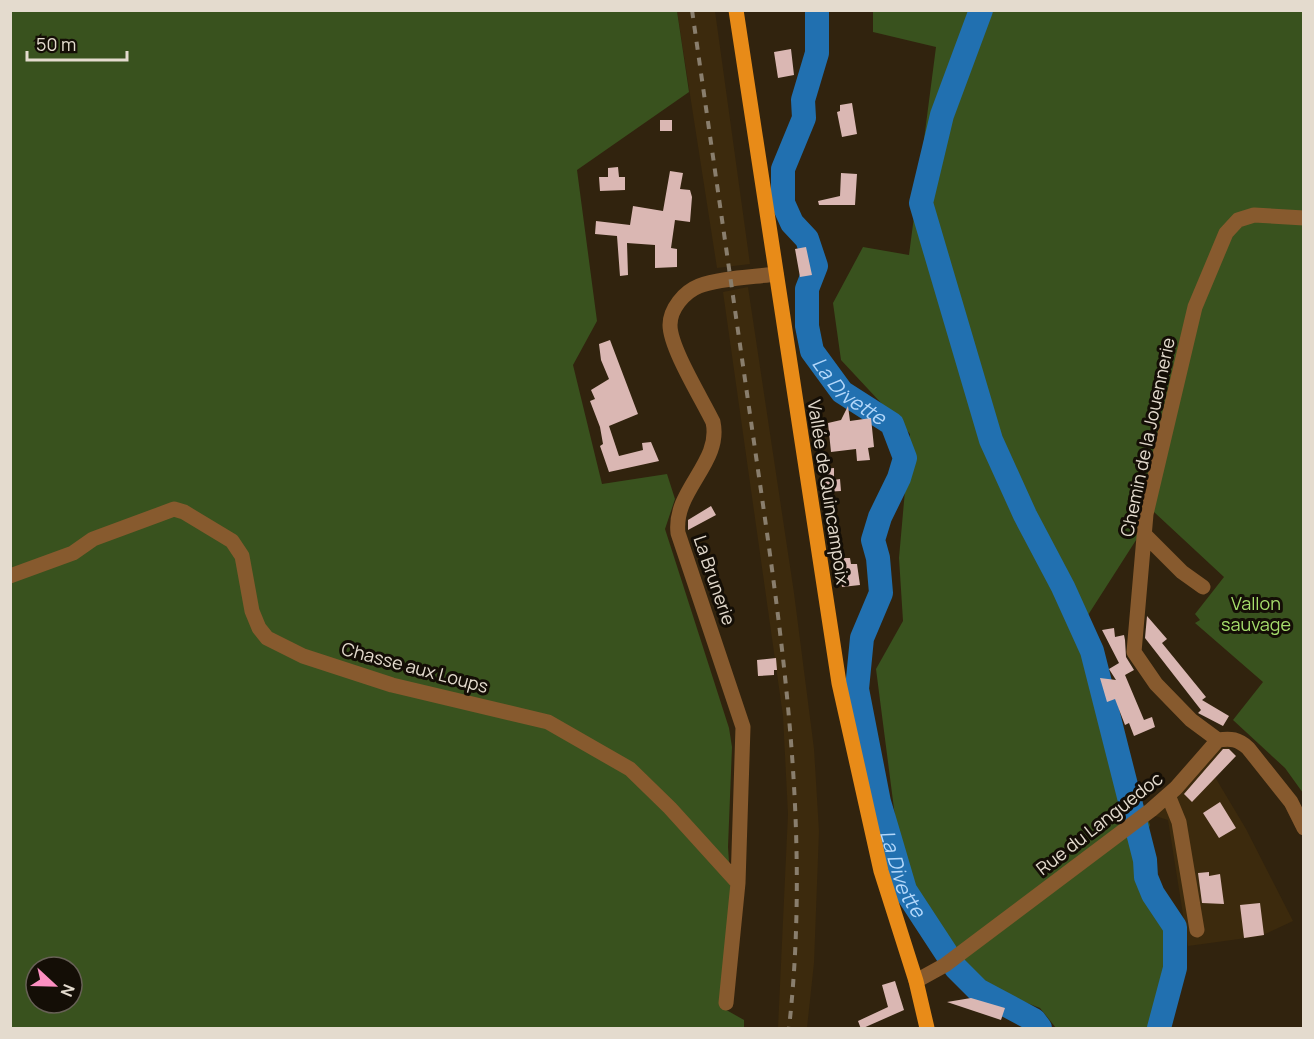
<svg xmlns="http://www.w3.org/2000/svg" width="1314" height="1039" viewBox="0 0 1314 1039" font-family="Manrope,sans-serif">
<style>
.built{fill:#3c2a0d}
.green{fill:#39521e;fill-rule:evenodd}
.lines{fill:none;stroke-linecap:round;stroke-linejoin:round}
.river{stroke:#2170b0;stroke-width:24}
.building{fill:#dab7b3}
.minor{stroke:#875a2e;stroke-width:15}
.major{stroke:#e88b18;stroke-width:15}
.rail{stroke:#897e6d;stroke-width:4;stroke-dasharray:8 8;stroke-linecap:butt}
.labels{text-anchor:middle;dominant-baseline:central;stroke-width:6;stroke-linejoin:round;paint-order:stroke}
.street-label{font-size:18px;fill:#e4dbce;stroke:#140e06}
.park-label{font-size:18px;fill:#a6de6c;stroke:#140e06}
.water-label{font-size:20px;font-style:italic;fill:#b3d7fa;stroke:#140e06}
</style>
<rect width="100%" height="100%" fill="#31230e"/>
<path class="built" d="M 677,11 L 715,11 L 750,264 L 717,268 Z
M 748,287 L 794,593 L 814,749 L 819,831 L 814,963 L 807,1028 L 778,1028 L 788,814 L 783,716 L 723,292 Z
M 1227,746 L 1236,756 L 1215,777 L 1246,829 L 1293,921 L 1261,936 L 1188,946 L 1168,820 L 1152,815 L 1218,751 Z"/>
<path class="green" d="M 10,11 L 677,11 L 689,92 L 577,170 L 597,321 L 573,365 L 602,484 L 667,474 L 675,499 L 665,529 L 729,728 L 732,747 L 728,847 L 731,892 L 721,1007 L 744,1020 L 744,1028 L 11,1028 ZM 36,967 L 72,967 L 72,1003 L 36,1003 Z
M 873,11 L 1303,11 L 1303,793 L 1285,768 L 1233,720 L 1263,682 L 1195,623 L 1200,620 L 1195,614 L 1224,577 L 1154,512 L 1081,626 L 1150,825 L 1141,852 L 1175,948 L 1153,1028 L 1056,1028 L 1040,1008 L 986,987 L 945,951 L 901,863 L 876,669 L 903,621 L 899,558 L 910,434 L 841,360 L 833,303 L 863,247 L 909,255 L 936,47 L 873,32 Z"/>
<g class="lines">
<g class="river">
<path id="s1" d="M 817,10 L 817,53 L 803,100 L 804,118 L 783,169 L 783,203 L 792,223 L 807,239 L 816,266 L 807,289 L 807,326 L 812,351 L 842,392 L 892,424 L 905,458 L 899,478 L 880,517 L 873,540 L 878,558 L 881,593 L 862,638 L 857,689 L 879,802 L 890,839 L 905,890 L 956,968 L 978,990 L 1034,1020 L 1040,1028"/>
<path d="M 981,10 L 942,115 L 921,203 L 991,440 L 1025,515 L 1063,587 L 1092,651 L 1145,860 L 1146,877 L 1153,894 L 1175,927 L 1175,968 L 1159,1028"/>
</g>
</g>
<path class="building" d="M 791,49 L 794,75 L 778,78 L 774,52 Z
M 852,103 L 857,134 L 842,137 L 837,112 L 840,111 L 840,105 Z
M 660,120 L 672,120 L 672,131 L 660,131 Z
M 618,167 L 619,177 L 625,177 L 625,190 L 600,191 L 599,177 L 608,177 L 608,168 Z
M 670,171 L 683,173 L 680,189 L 690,190 L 692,197 L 690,222 L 675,220 L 671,248 L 677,249 L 677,267 L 655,268 L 655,245 L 627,243 L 628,275 L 620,276 L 617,236 L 595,234 L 596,221 L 630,225 L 633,206 L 663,211 Z
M 841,173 L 857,174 L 855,205 L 819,205 L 818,201 L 840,196 Z
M 806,247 L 812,275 L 800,277 L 795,249 Z
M 610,340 L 638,414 L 609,426 L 619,456 L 643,450 L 642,443 L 651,442 L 659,461 L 609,472 L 600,446 L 603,444 L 600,427 L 590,401 L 595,399 L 591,390 L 609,379 L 601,360 L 599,344 Z
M 848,406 L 850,421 L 871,418 L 874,447 L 868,448 L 870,460 L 857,461 L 856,449 L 831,452 L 828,423 L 841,420 Z
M 834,468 L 834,480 L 840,479 L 841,491 L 824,492 L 823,469 Z
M 711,506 L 716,515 L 688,530 L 688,520 Z
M 841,558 L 850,558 L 851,564 L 857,564 L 860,585 L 842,587 L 838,560 Z
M 1147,616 L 1167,639 L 1162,643 L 1206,697 L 1202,700 L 1229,716 L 1223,726 L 1198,713 L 1201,710 L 1145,638 Z
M 1114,628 L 1115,637 L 1124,635 L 1125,640 L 1126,657 L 1134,670 L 1125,675 L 1144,720 L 1152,717 L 1155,727 L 1134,736 L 1129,723 L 1125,725 L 1115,699 L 1107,702 L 1100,678 L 1116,680 L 1109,669 L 1119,663 L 1102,630 Z
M 776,658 L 777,670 L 774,670 L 774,675 L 758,676 L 757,660 Z
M 1223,749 L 1229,749 L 1236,756 L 1192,802 L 1184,794 Z
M 1220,802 L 1236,828 L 1219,838 L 1203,813 Z
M 1209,872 L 1209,876 L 1220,874 L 1224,904 L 1202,903 L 1198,873 Z
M 1260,903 L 1264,935 L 1244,938 L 1240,905 Z
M 895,981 L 904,1010 L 861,1029 L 858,1021 L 888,1007 L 882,985 Z
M 971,998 L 1005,1008 L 1001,1020 L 947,1002 Z"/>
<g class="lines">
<path class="minor" d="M 1144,534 L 1182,572 L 1203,587
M 10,576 L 73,553 L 93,539 L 158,515 L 174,509 L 184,512 L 232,541 L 242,556 L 252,611 L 259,628 L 267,638 L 303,656 L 392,685 L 548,722 L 630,769 L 670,808 L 738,883
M 1218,740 L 1191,720 L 1156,684 L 1134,652 L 1146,514 L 1195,307 L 1226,233 L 1238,220 L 1254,215 L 1304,218
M 1168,795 L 1179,822 L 1197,930
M 916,981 L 945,965 L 1151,810 L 1176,788 L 1218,740 C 1231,738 1238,739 1248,748 L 1291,802 L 1304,828
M 726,1003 L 738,883 L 743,727 L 678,533 C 673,490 722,463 713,422 C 702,399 670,348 670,325 C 670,309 684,292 699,286 C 719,278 754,277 776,274"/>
<path class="major" d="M 736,10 L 839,683 L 881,871 L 916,981 L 927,1028"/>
<path class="rail" d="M 692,10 C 714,164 736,317 758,470 C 785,656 810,840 789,1028"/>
</g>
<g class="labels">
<g class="street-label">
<text transform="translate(1147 437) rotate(-78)">Chemin de la Jouennerie</text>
<text transform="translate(829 492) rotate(81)">Vallée de Quincampoix</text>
<text transform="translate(715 580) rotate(71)">La Brunerie</text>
<text transform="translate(415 667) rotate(15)">Chasse aux Loups</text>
<text transform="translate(1099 823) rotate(-38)">Rue du Languedoc</text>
</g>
<g class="park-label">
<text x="1256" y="603">Vallon<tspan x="1256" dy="21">sauvage</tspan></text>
</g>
<g class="water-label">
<text stroke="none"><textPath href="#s1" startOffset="414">La Divette</textPath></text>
<text stroke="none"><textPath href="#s1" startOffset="938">La Divette</textPath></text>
</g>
</g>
<rect width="1314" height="1039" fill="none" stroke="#e4dbce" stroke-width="24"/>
<g transform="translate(54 985) rotate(112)"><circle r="28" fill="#140e06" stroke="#676056" stroke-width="1.5"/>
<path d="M0-4.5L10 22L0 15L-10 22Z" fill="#fc8fc1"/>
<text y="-9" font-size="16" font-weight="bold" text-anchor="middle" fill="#e4dbce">N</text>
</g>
<path d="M27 51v9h100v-9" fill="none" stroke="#e4dbce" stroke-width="3"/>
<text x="36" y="51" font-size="18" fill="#e4dbce" stroke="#140e06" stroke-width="4.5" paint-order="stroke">50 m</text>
</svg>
